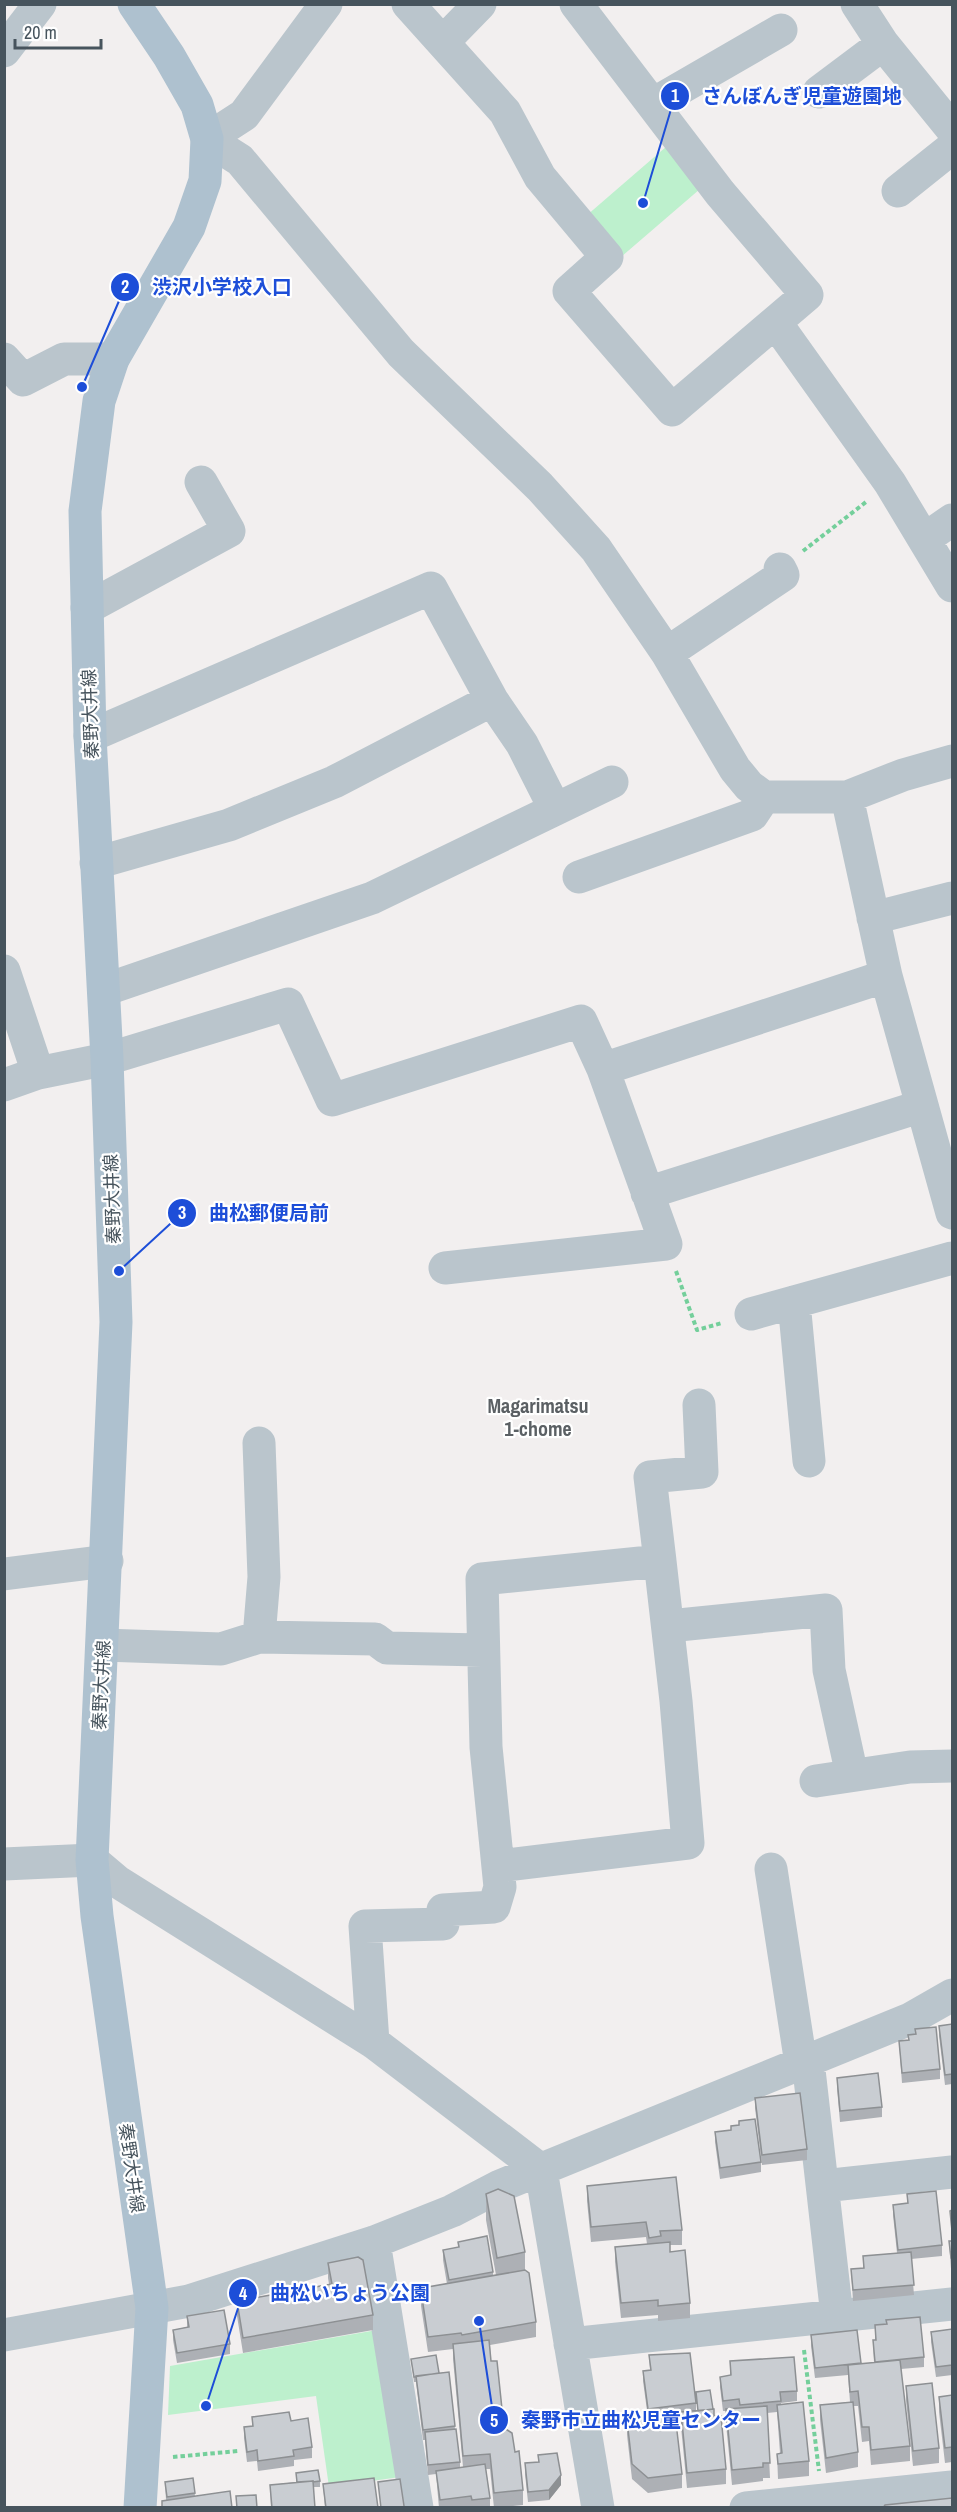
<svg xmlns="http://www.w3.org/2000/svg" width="957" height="2512" viewBox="0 0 957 2512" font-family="'Archivo Narrow','Noto Sans JP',sans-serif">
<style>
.green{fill:#bdf0cd}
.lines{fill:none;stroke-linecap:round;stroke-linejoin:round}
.path{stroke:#74cf9b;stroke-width:4;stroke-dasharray:4.5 3;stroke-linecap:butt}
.minor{stroke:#bac5cc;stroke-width:33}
.major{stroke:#aec1cf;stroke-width:33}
.wall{fill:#adb0b5}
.shaded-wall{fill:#8d9093}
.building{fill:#c9cdd2;stroke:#8d9093;stroke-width:1.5}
.labels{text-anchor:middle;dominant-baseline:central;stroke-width:4.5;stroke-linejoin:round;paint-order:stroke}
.street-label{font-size:18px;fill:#47545d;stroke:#fff}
.neighbourhood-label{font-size:20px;font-weight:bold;fill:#5b6064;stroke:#fff}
.leader{fill:none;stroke:#1d4ed8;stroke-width:2}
.callout-dot{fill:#1d4ed8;stroke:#fff;stroke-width:2}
.mark-label{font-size:18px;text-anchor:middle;font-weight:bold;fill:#fff}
.callout-label{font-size:20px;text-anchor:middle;font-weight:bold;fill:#1d4ed8;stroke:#fff;stroke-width:4.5;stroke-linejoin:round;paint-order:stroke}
</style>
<rect width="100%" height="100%" fill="#f2efef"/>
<path class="green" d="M 667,146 L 700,189 L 621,257 L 586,216 Z
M 377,2330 L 400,2477 L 329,2487 L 316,2396 L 168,2415 L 170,2366 Z"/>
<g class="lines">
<path class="path" d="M 803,551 L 866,502
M 676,1271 L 697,1330 L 722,1323
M 804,2350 L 819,2471
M 173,2457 L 238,2451"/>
<path class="minor" d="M 326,4 L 244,115 L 207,139 L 240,160 L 401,353 L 540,487 L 596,549 L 667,653 L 735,769 L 749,786 L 764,797 L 847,797 L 903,775 L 952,761
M 408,4 L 505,112 L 540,177 L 607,257 L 569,291 L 672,410 L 807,295 L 720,193 L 576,4
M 857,4 L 883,44 L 952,129
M 443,42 L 480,4
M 4,51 L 40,4
M 819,92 L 883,44
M 653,104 L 781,30
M 898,191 L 952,148
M 776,323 L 890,483 L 952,586
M 4,359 L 23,380 L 64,359 L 113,359
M 926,538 L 952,520
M 87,608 L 229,531 L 201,482
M 667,653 L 783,575 L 780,569
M 90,736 L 431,588 L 492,700 L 522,744 L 555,809
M 847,797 L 886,976 L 952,1213
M 96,863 L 229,825 L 334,782 L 492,700
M 579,877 L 752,815 L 764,797
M 873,918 L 952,898
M 4,971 L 38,1073
M 104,990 L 372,898 L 612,782
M 603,1069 L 886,976
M 4,1085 L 38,1073 L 107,1059 L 288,1004 L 332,1100 L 581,1021 L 603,1069 L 666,1244 L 445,1268
M 647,1193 L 922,1106
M 794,1302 L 809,1461
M 751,1314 L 952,1258
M 259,1443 L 264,1577 L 259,1637
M 660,1561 L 650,1477 L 702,1472 L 699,1405
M 4,1574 L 107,1561
M 669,1626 L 826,1610 L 829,1670 L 852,1775
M 103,1645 L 221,1649 L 259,1637 L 375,1639 L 387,1648 L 482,1650
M 816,1781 L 910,1767 L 952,1766
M 4,1864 L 92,1860 L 118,1882 L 373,2042 L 541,2170 L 598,2508
M 771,1869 L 801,2064
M 373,2042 L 365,1926 L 443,1924 L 443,1910 L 494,1907 L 500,1887 L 486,1747 L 482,1579 L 660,1561 L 676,1701 L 688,1843 L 498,1866
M 808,2061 L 837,2316
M 823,2186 L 952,2172
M 374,2242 L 417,2508
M 4,2335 L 189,2301 L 374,2242 L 452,2211 L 500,2186 L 910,2019 L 952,1995
M 570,2344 L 952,2304
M 746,2508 L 952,2487"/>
<path class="major" d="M 134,4 L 169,56 L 197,105 L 207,139 L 205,181 L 189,227 L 113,359 L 99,401 L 85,511 L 90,736 L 107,1059 L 116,1322 L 92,1860 L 97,1916 L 152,2308 L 140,2508"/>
</g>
<path class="wall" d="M 952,2024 L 952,2084 L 945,2085 L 939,2036 L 939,2026 Z
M 915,2029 L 940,2069 L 940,2079 L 902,2083 L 899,2041 L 909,2040 L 915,2034 Z
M 837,2078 L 882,2107 L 882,2117 L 840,2122 L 837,2088 Z
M 755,2098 L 807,2149 L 807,2160 L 762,2165 L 755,2108 Z
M 715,2132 L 761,2162 L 761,2172 L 720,2179 L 715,2142 Z
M 587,2186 L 682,2230 L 682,2245 L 670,2245 L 670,2252 L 690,2303 L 690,2318 L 658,2321 L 658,2315 L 621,2318 L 615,2262 L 615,2247 L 647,2244 L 646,2237 L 591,2242 L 587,2201 Z
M 486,2194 L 525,2252 L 525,2270 L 536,2322 L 536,2337 L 490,2345 L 491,2361 L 504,2428 L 515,2452 L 523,2490 L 523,2505 L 494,2508 L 490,2469 L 486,2469 L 490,2498 L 490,2508 L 471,2508 L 471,2506 L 463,2508 L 439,2508 L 436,2474 L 428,2475 L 425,2440 L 423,2440 L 416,2382 L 414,2382 L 411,2359 L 439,2373 L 449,2372 L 455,2429 L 460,2462 L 460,2467 L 463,2467 L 453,2359 L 453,2349 L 428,2352 L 421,2306 L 421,2291 L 447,2284 L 443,2260 L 443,2250 L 458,2248 L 458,2242 L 493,2272 L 493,2276 L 496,2275 L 486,2220 Z
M 907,2194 L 942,2245 L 942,2256 L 911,2259 L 914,2295 L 853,2301 L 851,2269 L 863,2268 L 863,2256 L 897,2253 L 893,2215 L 893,2205 L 907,2203 Z
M 952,2210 L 952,2268 L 951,2269 L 949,2241 L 952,2241 L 950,2211 Z
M 328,2263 L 373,2315 L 373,2330 L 243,2353 L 237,2316 L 237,2301 L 329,2284 L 328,2278 Z
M 187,2316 L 230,2344 L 230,2354 L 177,2363 L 173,2340 L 173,2330 L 187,2327 Z
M 886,2320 L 924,2357 L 924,2367 L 901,2369 L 910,2446 L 910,2461 L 871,2465 L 869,2441 L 862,2442 L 858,2406 L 853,2406 L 858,2452 L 858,2467 L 826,2473 L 820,2420 L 820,2405 L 850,2402 L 848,2375 L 815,2378 L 811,2346 L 811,2335 L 857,2330 L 861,2364 L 874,2363 L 873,2340 L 875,2340 L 875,2325 L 886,2324 Z
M 952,2329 L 952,2375 L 936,2377 L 931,2342 L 931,2332 Z
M 649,2355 L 696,2403 L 696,2411 L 698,2411 L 696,2392 L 713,2409 L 726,2469 L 726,2484 L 687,2488 L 681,2427 L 681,2415 L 675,2416 L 682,2474 L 682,2488 L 648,2493 L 632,2479 L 627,2435 L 627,2420 L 648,2418 L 643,2381 L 643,2371 L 650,2370 Z
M 730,2361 L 797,2391 L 797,2401 L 781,2403 L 781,2405 L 809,2461 L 809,2476 L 778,2479 L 777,2454 L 780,2453 L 777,2412 L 767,2413 L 770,2478 L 763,2478 L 763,2481 L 732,2485 L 726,2424 L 726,2411 L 723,2411 L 720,2387 L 720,2377 L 730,2376 Z
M 906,2386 L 939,2448 L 939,2463 L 913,2466 L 906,2401 Z
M 952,2395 L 952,2462 L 945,2463 L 939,2412 L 939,2397 Z
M 252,2417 L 291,2421 L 312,2447 L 312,2458 L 294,2460 L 294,2466 L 258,2471 L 257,2461 L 247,2462 L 244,2438 L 244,2427 L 252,2426 Z
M 538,2455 L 561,2485 L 549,2500 L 528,2502 L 525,2474 L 525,2463 L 538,2462 Z
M 296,2473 L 320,2481 L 320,2487 L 313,2487 L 315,2508 L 271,2508 L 270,2485 L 296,2482 Z
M 193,2478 L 195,2496 L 232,2508 L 162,2508 L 162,2501 L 166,2500 L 165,2482 Z
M 323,2484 L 378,2508 L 325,2508 Z"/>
<path class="shaded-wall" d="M 561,2475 L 561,2485 L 549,2500 L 549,2490 Z"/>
<path class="building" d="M 952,2024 L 952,2074 L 945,2075 L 939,2026 Z
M 936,2027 L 940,2069 L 902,2073 L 899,2041 L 909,2040 L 908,2035 L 916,2034 L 915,2029 Z
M 878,2073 L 882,2107 L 840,2111 L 837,2078 Z
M 800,2093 L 807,2149 L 762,2155 L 755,2098 Z
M 755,2119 L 761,2162 L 720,2168 L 715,2132 L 731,2130 L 731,2126 L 739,2125 L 739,2121 Z
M 676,2177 L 682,2230 L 660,2231 L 661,2236 L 649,2238 L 646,2222 L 591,2227 L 587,2186 Z
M 498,2189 L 514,2196 L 525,2252 L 497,2258 L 486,2194 Z
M 936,2191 L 942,2245 L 898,2250 L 893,2205 L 908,2203 L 907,2194 Z
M 952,2210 L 952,2231 L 950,2211 Z
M 487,2236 L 493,2272 L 449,2280 L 443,2250 L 459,2247 L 458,2242 Z
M 949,2241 L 952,2241 L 952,2258 L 951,2258 Z
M 670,2242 L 670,2252 L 685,2250 L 690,2303 L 658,2306 L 658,2300 L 621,2303 L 615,2247 Z
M 911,2252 L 914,2285 L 853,2290 L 851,2269 L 864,2268 L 863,2256 Z
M 358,2257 L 363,2260 L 373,2315 L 243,2338 L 237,2301 L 332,2284 L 328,2263 Z
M 525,2270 L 529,2273 L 536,2322 L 462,2335 L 461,2333 L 428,2337 L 421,2291 L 422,2288 Z
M 224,2310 L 230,2344 L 177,2353 L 173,2330 L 189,2327 L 187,2316 Z
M 920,2317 L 924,2357 L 875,2362 L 873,2340 L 876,2340 L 875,2325 L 887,2324 L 886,2320 Z
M 952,2329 L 952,2365 L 936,2367 L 931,2332 Z
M 857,2330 L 861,2363 L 815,2368 L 811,2335 Z
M 489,2340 L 491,2361 L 497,2361 L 504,2428 L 512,2433 L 515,2452 L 519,2451 L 523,2490 L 494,2493 L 490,2454 L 463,2456 L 453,2344 Z
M 690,2353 L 696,2403 L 648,2409 L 643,2371 L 651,2370 L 649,2355 Z
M 436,2355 L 439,2373 L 414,2377 L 411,2359 Z
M 794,2357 L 797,2391 L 780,2392 L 781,2401 L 740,2405 L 739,2399 L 723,2401 L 720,2377 L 731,2375 L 730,2361 Z
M 900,2360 L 910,2446 L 871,2450 L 869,2427 L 862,2427 L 858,2391 L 850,2392 L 848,2365 Z
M 449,2372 L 455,2426 L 423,2430 L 416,2376 Z
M 932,2383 L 939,2448 L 913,2451 L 906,2386 Z
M 710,2390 L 713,2409 L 698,2411 L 696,2392 Z
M 952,2395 L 952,2447 L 945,2448 L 939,2397 Z
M 803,2402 L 809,2461 L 778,2464 L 777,2454 L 782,2453 L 777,2405 Z
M 853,2402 L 858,2452 L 826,2458 L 820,2405 Z
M 767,2406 L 770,2463 L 763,2463 L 763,2467 L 732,2470 L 726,2409 Z
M 714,2409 L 714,2416 L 721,2416 L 726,2469 L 687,2473 L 681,2412 Z
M 289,2412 L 291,2421 L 308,2418 L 312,2447 L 293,2450 L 294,2456 L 258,2461 L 257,2450 L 247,2452 L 244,2427 L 253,2426 L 252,2417 Z
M 675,2414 L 682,2474 L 648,2478 L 632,2464 L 627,2420 Z
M 456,2429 L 460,2462 L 428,2465 L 425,2432 Z
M 557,2453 L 561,2475 L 549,2490 L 528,2492 L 525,2463 L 539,2462 L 538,2455 Z
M 485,2464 L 490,2498 L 472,2500 L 471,2496 L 440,2500 L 436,2471 Z
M 318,2470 L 320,2481 L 313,2482 L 313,2481 L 297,2482 L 296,2473 Z
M 193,2478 L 195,2493 L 167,2497 L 165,2482 Z
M 374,2478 L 378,2508 L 326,2508 L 323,2484 Z
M 400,2479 L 404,2506 L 403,2508 L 381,2508 L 378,2482 Z
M 313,2481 L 315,2508 L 272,2508 L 270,2485 Z
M 230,2491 L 232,2508 L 162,2508 L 162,2501 Z
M 256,2495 L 257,2508 L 237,2508 L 236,2496 Z
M 952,2498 L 952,2508 L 883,2508 L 885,2505 Z"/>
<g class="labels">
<g class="street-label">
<text transform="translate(90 714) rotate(-92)">秦野大井線</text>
<text transform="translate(112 1199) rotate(-92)">秦野大井線</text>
<text transform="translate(101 1685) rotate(-87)">秦野大井線</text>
<text transform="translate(132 2168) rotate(82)">秦野大井線</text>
</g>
<g class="neighbourhood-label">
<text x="538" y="1405">Magarimatsu<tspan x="538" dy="23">1-chome</tspan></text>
</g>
</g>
<path class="leader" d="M643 203L675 96M82 387L125 287M119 1271L182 1213M206 2406L243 2293M479 2321L494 2420"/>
<g class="callout-dot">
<circle cx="643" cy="203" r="6"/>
<circle cx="82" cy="387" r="6"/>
<circle cx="119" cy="1271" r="6"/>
<circle cx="206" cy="2406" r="6"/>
<circle cx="479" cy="2321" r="6"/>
<circle cx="675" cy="96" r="15"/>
<circle cx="125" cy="287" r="15"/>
<circle cx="182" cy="1213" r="15"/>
<circle cx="243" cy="2293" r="15"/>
<circle cx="494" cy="2420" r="15"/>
</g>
<g class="mark-label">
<text x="675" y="102">1</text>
<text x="125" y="293">2</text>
<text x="182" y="1219">3</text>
<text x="243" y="2300">4</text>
<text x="494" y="2427">5</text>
</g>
<g class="callout-label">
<text x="802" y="103">さんぼんぎ児童遊園地</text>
<text x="222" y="294">渋沢小学校入口</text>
<text x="269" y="1220">曲松郵便局前</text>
<text x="350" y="2300">曲松いちょう公園</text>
<text x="641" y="2427">秦野市立曲松児童センター</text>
</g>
<rect width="957" height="2512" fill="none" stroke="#47545d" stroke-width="12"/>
<path d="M15 39v9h86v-9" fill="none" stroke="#47545d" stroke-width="3"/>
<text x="24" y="39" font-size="18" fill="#47545d" stroke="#ffffff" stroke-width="4.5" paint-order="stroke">20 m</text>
</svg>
